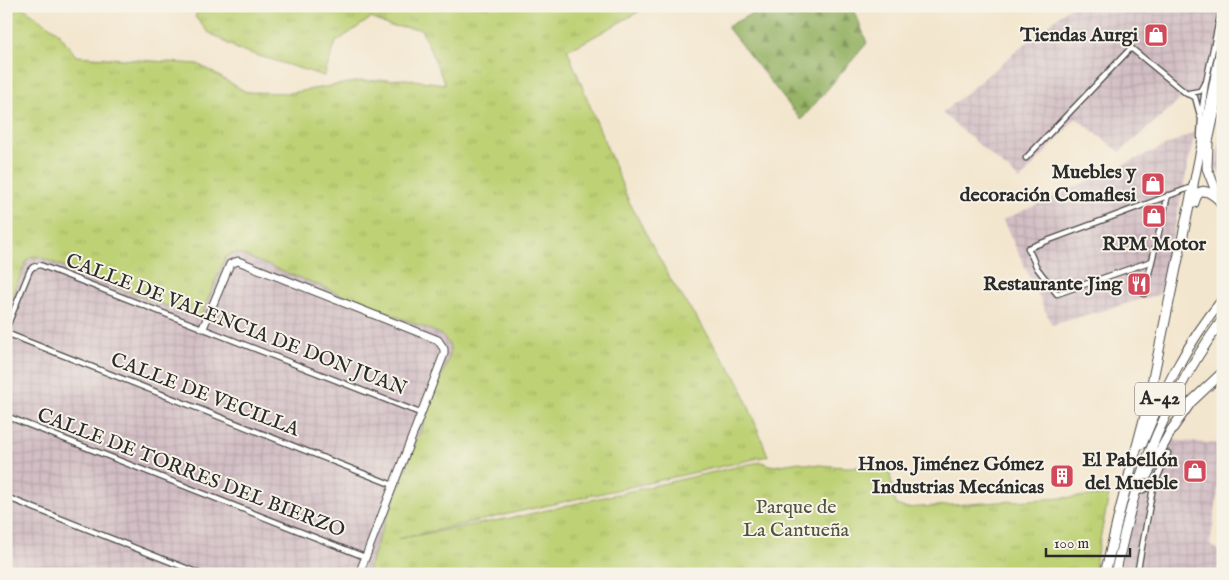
<svg xmlns="http://www.w3.org/2000/svg" width="1229" height="580" viewBox="0 0 1229 580" font-family="'IM FELL English',serif">
<style>
.industrial{fill:url(#industrial-grid)}
.grass{fill:url(#grass-tufts);stroke:#747e50}
.forest{fill:url(#forest-firs);stroke:#606f48}
.lines{fill:none;stroke-linecap:round;stroke-linejoin:round}
.street-casing{stroke:#494743;stroke-width:7}
.secondary-casing{stroke:#494743;stroke-width:9}
.primary-casing{stroke:#494743;stroke-width:10}
.highway-casing{stroke:#494743;stroke-width:11}
.street{stroke:#fff;stroke-width:4.5}
.secondary{stroke:#fff;stroke-width:7}
.primary{stroke:#fff;stroke-width:8}
.highway{stroke:#fff;stroke-width:9}
.labels{text-anchor:middle;dominant-baseline:central;stroke-width:4;stroke-linejoin:round;paint-order:stroke}
.shield{fill:#f7f3e8;stroke:#686764;stroke-width:1}
.shield-label{font-size:19px;font-weight:bold;fill:#2b2b2b}
.poi-label{font-size:20px;font-weight:bold;fill:#2b2b2b;stroke:#f7f3e8;text-anchor:end}
.street-label{font-size:20px;fill:#2b2b2b;stroke:#f7f3e8}
.park-label{font-size:20px;fill:#50543d;stroke:#f7f3e8}
</style>
<defs>
<pattern id="industrial-grid" width="8" height="8" patternUnits="userSpaceOnUse" patternTransform="scale(1.25)"><rect width="8" height="8" fill="#d2bec4"/><path d="M0 4h8M4 0v8" fill="none" stroke="#b4a3a9"/></pattern>
<pattern id="grass-tufts" width="24" height="20" patternUnits="userSpaceOnUse" patternTransform="scale(1.25)"><rect width="24" height="20" fill="#bed174"/><path d="M3 7l-1-3M5 7V3M7 7l1-3M15 17l-1-3M17 17v-4M19 17l1-3" fill="none" stroke="#a3b465"/></pattern>
<pattern id="forest-firs" width="22" height="20" patternUnits="userSpaceOnUse" patternTransform="scale(1.25)"><rect width="22" height="20" fill="#96b366"/><path d="M5 1l3.5 6h-7zM16 11l3.5 6h-7z" fill="#7b9254"/></pattern>
</defs>
<rect width="100%" height="100%" fill="#f7f3e8"/>
<filter id="ink" filterUnits="userSpaceOnUse"><feTurbulence type="fractalNoise" baseFrequency=".02" numOctaves="2"/><feDisplacementMap in="SourceGraphic" scale="10" xChannelSelector="R" yChannelSelector="G"/><feConvolveMatrix kernelMatrix="1 2 1 2 8 2 1 2 1" color-interpolation-filters="sRGB"/></filter>
<filter id="wash" filterUnits="userSpaceOnUse"><feTurbulence type="fractalNoise" baseFrequency=".0096" numOctaves="4" result="noise"/><feDisplacementMap in="SourceGraphic" scale="20" xChannelSelector="R" yChannelSelector="G"/><feGaussianBlur stdDeviation="1.12" result="paint"/><feColorMatrix in="noise" values="0 0 0 0 0 0 0 0 0 0 0 0 0 0 0 0 0 1.4 0 .05"/><feComposite in="paint" operator="in"/></filter>
<g filter="url(#wash)">
<rect width="100%" height="100%" fill="#f3e6ce"/>
<path class="industrial" d="M 1071,6 L 1223,6 L 1223,112 L 1181,99 L 1120,152 L 1076,118 L 1020,180 L 942,113 Z
M 1223,128 L 1223,176 L 1215,167 Z
M 1195,132 L 1160,294 L 1052,325 L 1003,220 Z
M 237,253 L 438,333 L 446,338 L 450,346 L 451,352 L 449,358 L 377,542 L 367,574 L 6,574 L 6,310 L 27,260 L 31,257 L 39,257 L 200,319 L 225,258 L 230,254 Z
M 1169,440 L 1223,444 L 1223,459 L 1210,544 L 1223,553 L 1223,574 L 1118,574 L 1134,507 Z"/>
<path class="grass" d="M 6,6 L 21,6 L 58,32 L 76,56 L 198,64 L 246,92 L 290,93 L 360,81 L 406,79 L 445,84 L 421,29 L 390,26 L 371,18 L 336,42 L 324,76 L 237,49 L 208,32 L 195,17 L 200,6 L 643,6 L 640,11 L 579,45 L 567,49 L 629,202 L 671,280 L 739,382 L 768,456 L 397,539 L 521,516 L 749,464 L 761,462 L 774,466 L 800,462 L 807,464 L 843,467 L 885,467 L 889,470 L 896,505 L 905,508 L 1109,495 L 1093,574 L 367,574 L 377,542 L 449,358 C 452,346 448,340 438,333 L 237,253 L 230,254 L 225,258 L 200,319 L 39,257 L 31,257 L 27,260 L 6,310 Z"/>
<path class="forest" d="M 765,6 L 853,6 L 867,43 L 801,120 L 727,27 Z"/>
</g>
<g filter="url(#ink)">
<g class="lines">
<g class="street-casing">
<path id="street" d="M 1189,93 L 1200,91 L 1204,84
M 1201,116 L 1206,82 L 1222,6
M 1026,158 L 1131,48 L 1187,94 L 1195,97 L 1201,119 L 1200,137
M 1152,261 L 1057,294 L 1037,268 L 1028,248 L 1192,187
M 1144,294 L 1168,195
M 6,329 L 30,270 L 33,267 L 40,265 L 420,413
M 6,333 L 393,485
M 6,416 L 365,557
M 1139,492 L 1147,488 L 1153,488
M 6,497 L 201,574
M 1137,574 L 1153,488 L 1168,453"/>
</g>
<g class="secondary-casing">
<path id="secondary" d="M 203,328 L 230,264 L 238,261 L 438,340 L 444,349 L 444,354 L 359,574"/>
</g>
<g class="primary-casing">
<path id="primary" d="M 1208,144 L 1223,76
M 1193,187 L 1223,37"/>
</g>
<g class="highway-casing">
<path id="highway" d="M 1208,144 L 1207,168 L 1223,209
M 1194,203 C 1199,185 1209,191 1219,200
M 1142,444 C 1164,389 1185,346 1223,299
M 1147,475 L 1172,429 L 1191,402 L 1223,372
M 1120,510 L 1146,412 L 1193,187
M 1105,574 L 1121,506
M 1115,574 C 1123,542 1129,509 1140,478 C 1160,421 1187,368 1223,319"/>
</g>
<use href="#street" class="street"/>
<use href="#secondary" class="secondary"/>
<use href="#primary" class="primary"/>
<use href="#highway" class="highway"/>
</g>
</g>
<defs>
<g id="shop-square" transform="scale(1.25)"><rect x="-9" y="-9" width="18" height="18" rx="4" fill="#d1495b" stroke="#f7f3e8"/><path d="M-5-2.5h2.3a2.7 3.5 0 0 1 5.4 0H5L5.5 6h-11ZM-1.5-2.5h3a1.5 2.3 0 0 0-3 0Z" fill="#fff"/></g>
<g id="restaurant-square" transform="scale(1.25)"><rect x="-9" y="-9" width="18" height="18" rx="4" fill="#d1495b" stroke="#f7f3e8"/><path d="M-5-6h1v4h1v-4h1v4h1v-4h1v5L-1.5 .5V6h-2V.5L-5-1ZM5-6V6H3V1.5H1.5Q1.5-4 5-6Z" fill="#fff"/></g>
<g id="building-square" transform="scale(1.25)"><rect x="-9" y="-9" width="18" height="18" rx="4" fill="#d1495b" stroke="#f7f3e8"/><path d="M-4-6H4V6H1V3H-1V6H-4ZM-2.5-4.3h1.7v1.8h-1.7ZM.8-4.3h1.7v1.8H.8ZM-2.5-1h1.7V.8h-1.7ZM.8-1h1.7V.8H.8Z" fill="#fff"/></g>
</defs>
<g fill-rule="evenodd">
<use href="#shop-square" x="1156" y="35"/>
<use href="#shop-square" x="1153" y="184"/>
<use href="#shop-square" x="1154" y="216"/>
<use href="#restaurant-square" x="1139" y="284"/>
<use href="#shop-square" x="1195" y="471"/>
<use href="#building-square" x="1062" y="476"/>
</g>
<g class="labels">
<rect class="shield" x="1135" y="382.5" width="50" height="33" rx="4"/>
<g class="shield-label">
<text x="1160" y="399">A-42</text>
</g>
<g class="poi-label">
<text x="1138" y="35">Tiendas Aurgi</text>
<text x="1136" y="172">Muebles y<tspan x="1136" dy="23">decoración Comaflesi</tspan></text>
<text x="1154" y="244" text-anchor="middle">RPM Motor</text>
<text x="1122" y="284">Restaurante Jing</text>
<text x="1178" y="460">El Pabellón<tspan x="1178" dy="23">del Mueble</tspan></text>
<text x="1044" y="464">Hnos. Jiménez Gómez<tspan x="1044" dy="23">Industrias Mecánicas</tspan></text>
</g>
<g class="street-label">
<text transform="translate(236 325) rotate(21)">CALLE DE VALENCIA DE DON JUAN</text>
<text transform="translate(205 395) rotate(21)">CALLE DE VECILLA</text>
<text transform="translate(191 473) rotate(21)">CALLE DE TORRES DEL BIERZO</text>
</g>
<g class="park-label">
<text x="796" y="507">Parque de<tspan x="796" dy="23">La Cantueña</tspan></text>
</g>
</g>
<rect width="1229" height="580" fill="none" stroke="#f7f3e8" stroke-width="25"/>
<path d="M1046 548v8h84v-8" fill="none" stroke="#2b2b2b" stroke-width="2.5"/>
<text x="1054" y="548" font-size="15" fill="#2b2b2b" stroke="#f7f3e8" stroke-width="4" paint-order="stroke">100 m</text>
</svg>
